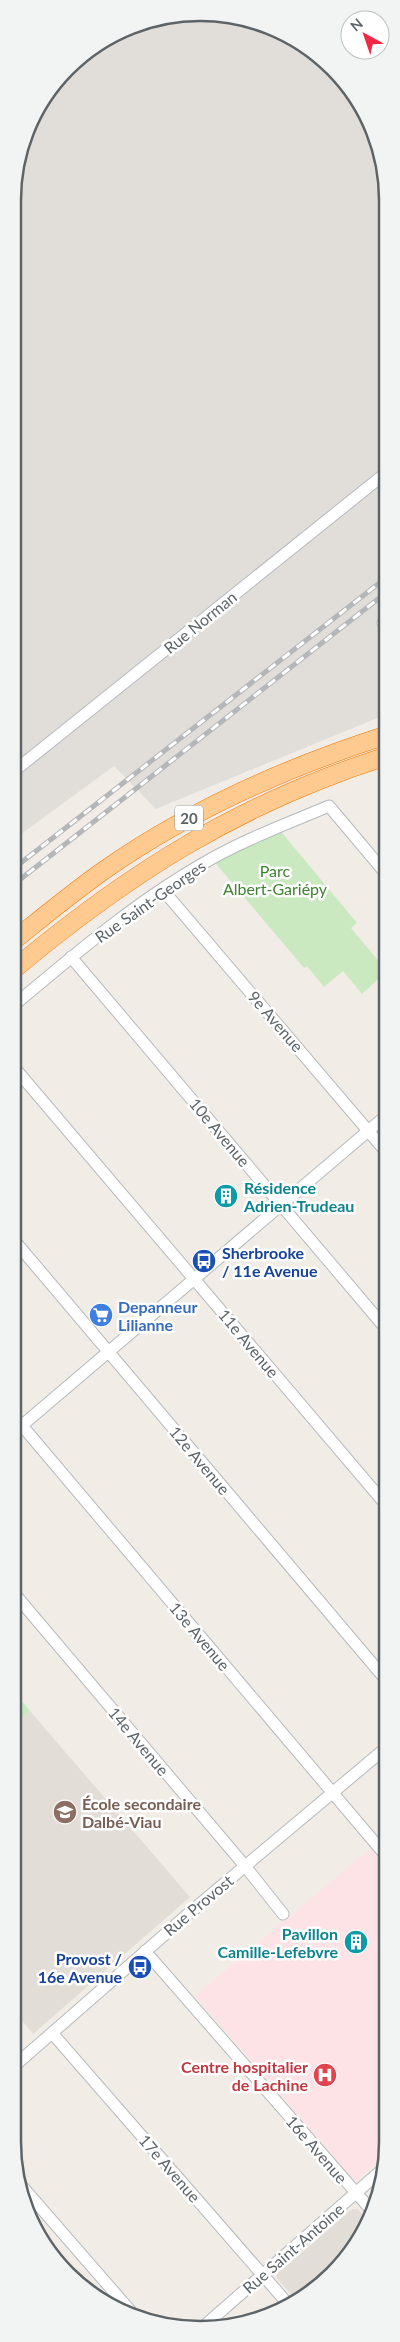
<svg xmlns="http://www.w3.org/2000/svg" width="400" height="2342" viewBox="0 0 400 2342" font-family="Lato,sans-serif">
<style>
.industrial{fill:#e1deda}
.education{fill:#e3ddd7}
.medical{fill:#fde3e6}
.green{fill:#cae9c1}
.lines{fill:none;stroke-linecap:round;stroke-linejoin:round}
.minor-casing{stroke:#b6babd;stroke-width:13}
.highway-casing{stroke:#f77400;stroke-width:19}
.minor{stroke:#fff;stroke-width:11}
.highway{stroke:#ffca8f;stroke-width:18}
.rail-casing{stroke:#b5b6b7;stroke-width:5}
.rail{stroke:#fff;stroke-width:3;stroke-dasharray:9;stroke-linecap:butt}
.labels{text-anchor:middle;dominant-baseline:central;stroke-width:5;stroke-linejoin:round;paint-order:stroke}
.shield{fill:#fff;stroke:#8e9295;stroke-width:1}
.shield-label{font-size:15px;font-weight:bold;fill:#5d6467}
.street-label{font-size:16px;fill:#5d6467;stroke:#fff}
.park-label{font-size:16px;fill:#3e842f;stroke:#fff}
.culture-label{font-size:16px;font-weight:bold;fill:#0d838f;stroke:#fff;text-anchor:start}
.transit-label{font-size:16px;font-weight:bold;fill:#164399;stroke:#fff;text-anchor:start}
.shop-label{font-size:16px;font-weight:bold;fill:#366cbe;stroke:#fff;text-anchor:start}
.education-label{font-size:16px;font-weight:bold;fill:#785e54;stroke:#fff;text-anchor:start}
.health-label{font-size:16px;font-weight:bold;fill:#be3a42;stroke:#fff;text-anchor:end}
.rim{fill:none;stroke:#5d6467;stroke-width:2.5}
</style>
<rect width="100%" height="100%" fill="#f1ece6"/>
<path class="industrial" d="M 213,13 L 283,32 L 333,68 L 373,128 L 387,187 L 387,714 L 156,809 L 114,766 L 13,840 L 13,187 L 32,117 L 77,59 L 140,22 Z"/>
<path class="education" d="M 30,1711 L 190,1897 L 33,2034 L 13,2009 L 13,1727 Z
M 352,2209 L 358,2209 L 369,2222 L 368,2225 L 323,2283 L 295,2299 L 276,2277 L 278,2273 Z"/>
<path class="medical" d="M 371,1848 L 387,1867 L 387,2153 L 355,2182 L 195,1996 Z"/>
<path class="green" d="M 278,828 L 357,923 L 351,928 L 387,971 L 362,994 L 343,971 L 324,987 L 307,966 L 304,968 L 212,859 Z
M 13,1690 L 30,1711 L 13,1727 Z"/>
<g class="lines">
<g class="minor-casing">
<path id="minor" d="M 383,623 L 387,620
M 13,772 L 387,472
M 163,890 L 387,1153
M 71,957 L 387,1330
M 13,1006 C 76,953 139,899 211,859 C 248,838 289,823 329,806 L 387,875
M 13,1066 L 387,1506
M 13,1239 L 387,1681
M 13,1415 L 387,1857
M 13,1433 L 387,1115
M 13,1592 L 245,1866 L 283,1914
M 145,1951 L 372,2211
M 52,2033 L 288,2304
M 13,2067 L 194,1909 L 387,1747
M 21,2185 L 134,2315
M 203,2327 L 383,2169"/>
</g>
<g class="highway-casing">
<path id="highway" d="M 13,941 C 43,917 72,893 103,871 C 190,810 287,767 387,735
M 13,970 C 130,872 240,803 387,756"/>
</g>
<use href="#minor" class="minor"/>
<use href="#highway" class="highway"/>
<g class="rail-casing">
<path id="rail" d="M 13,869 L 387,577
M 13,885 L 387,592"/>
</g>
<use href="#rail" class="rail"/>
</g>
<defs>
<g id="building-disc" transform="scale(1.25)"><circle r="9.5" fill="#0f9aa8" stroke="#fff"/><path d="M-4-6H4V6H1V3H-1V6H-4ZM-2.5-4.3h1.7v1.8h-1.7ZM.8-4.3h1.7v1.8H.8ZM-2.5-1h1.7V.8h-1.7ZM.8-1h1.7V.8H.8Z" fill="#fff"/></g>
<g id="bus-disc" transform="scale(1.25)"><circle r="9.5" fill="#1a4fb4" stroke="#fff"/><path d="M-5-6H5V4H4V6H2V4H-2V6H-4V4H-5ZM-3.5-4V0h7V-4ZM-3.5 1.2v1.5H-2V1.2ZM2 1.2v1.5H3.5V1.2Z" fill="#fff"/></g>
<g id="supermarket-disc" transform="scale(1.25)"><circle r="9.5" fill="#3f7fe0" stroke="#fff"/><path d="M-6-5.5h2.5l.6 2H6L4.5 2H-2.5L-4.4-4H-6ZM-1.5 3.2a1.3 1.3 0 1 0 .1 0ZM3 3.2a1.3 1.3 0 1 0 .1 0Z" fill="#fff"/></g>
<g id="school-disc" transform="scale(1.25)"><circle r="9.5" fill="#8d6e63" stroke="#fff"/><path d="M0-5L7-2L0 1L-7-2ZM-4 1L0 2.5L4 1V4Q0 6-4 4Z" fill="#fff"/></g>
<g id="hospital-disc" transform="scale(1.25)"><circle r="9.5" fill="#e0444e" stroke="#fff"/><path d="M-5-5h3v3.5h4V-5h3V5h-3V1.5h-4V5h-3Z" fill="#fff"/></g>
</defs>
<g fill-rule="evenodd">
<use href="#building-disc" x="226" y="1196"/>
<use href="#bus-disc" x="204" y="1261"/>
<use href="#supermarket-disc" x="101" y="1315"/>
<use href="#school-disc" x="65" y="1812"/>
<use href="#building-disc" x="356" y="1942"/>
<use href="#bus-disc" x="140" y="1967"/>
<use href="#hospital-disc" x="325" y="2075"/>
</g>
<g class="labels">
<rect class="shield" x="175" y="805.5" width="28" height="25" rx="4"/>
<g class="shield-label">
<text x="189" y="818">20</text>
</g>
<g class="street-label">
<text transform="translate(200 622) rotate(-39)">Rue Norman</text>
<text transform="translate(150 901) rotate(-35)">Rue Saint-Georges</text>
<text transform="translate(276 1021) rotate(49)">9e Avenue</text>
<text transform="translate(220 1132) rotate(50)">10e Avenue</text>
<text transform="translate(249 1343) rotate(50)">11e Avenue</text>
<text transform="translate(200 1460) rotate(50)">12e Avenue</text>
<text transform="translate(200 1636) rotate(50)">13e Avenue</text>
<text transform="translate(139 1741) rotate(50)">14e Avenue</text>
<text transform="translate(198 1905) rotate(-40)">Rue Provost</text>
<text transform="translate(317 2149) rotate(49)">16e Avenue</text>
<text transform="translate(170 2168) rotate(49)">17e Avenue</text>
<text transform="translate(293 2248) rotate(-41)">Rue Saint-Antoine</text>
</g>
<g class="park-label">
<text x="275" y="870">Parc<tspan x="275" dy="18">Albert-Gariépy</tspan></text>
</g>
<g class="culture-label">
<text x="244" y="1187">Résidence<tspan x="244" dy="18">Adrien-Trudeau</tspan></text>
<text x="338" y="1933" text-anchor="end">Pavillon<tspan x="338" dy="18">Camille-Lefebvre</tspan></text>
</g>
<g class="transit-label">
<text x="222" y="1252">Sherbrooke<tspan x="222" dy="18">/ 11e Avenue</tspan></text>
<text x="122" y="1958" text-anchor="end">Provost /<tspan x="122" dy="18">16e Avenue</tspan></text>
</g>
<g class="shop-label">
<text x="118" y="1306">Depanneur<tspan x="118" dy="18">Lilianne</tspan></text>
</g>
<g class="education-label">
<text x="82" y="1803">École secondaire<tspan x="82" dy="18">Dalbé-Viau</tspan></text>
</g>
<g class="health-label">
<text x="308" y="2066">Centre hospitalier<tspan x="308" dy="18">de Lachine</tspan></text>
</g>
</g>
<path d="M0 0H400V2342H0ZM200 21H200A179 179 0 0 1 379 200V2142A179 179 0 0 1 200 2321H200A179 179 0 0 1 21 2142V200A179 179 0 0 1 200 21Z" fill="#f2f3f3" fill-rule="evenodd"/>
<path class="rim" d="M200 21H200A179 179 0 0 1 379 200V2142A179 179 0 0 1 200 2321H200A179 179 0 0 1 21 2142V200A179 179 0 0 1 200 21Z"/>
<g transform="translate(365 35) rotate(320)"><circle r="24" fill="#ffffff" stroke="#bec1c2"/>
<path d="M0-4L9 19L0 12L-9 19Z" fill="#f42845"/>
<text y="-8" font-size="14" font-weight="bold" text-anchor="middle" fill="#5d6467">N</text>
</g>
</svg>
